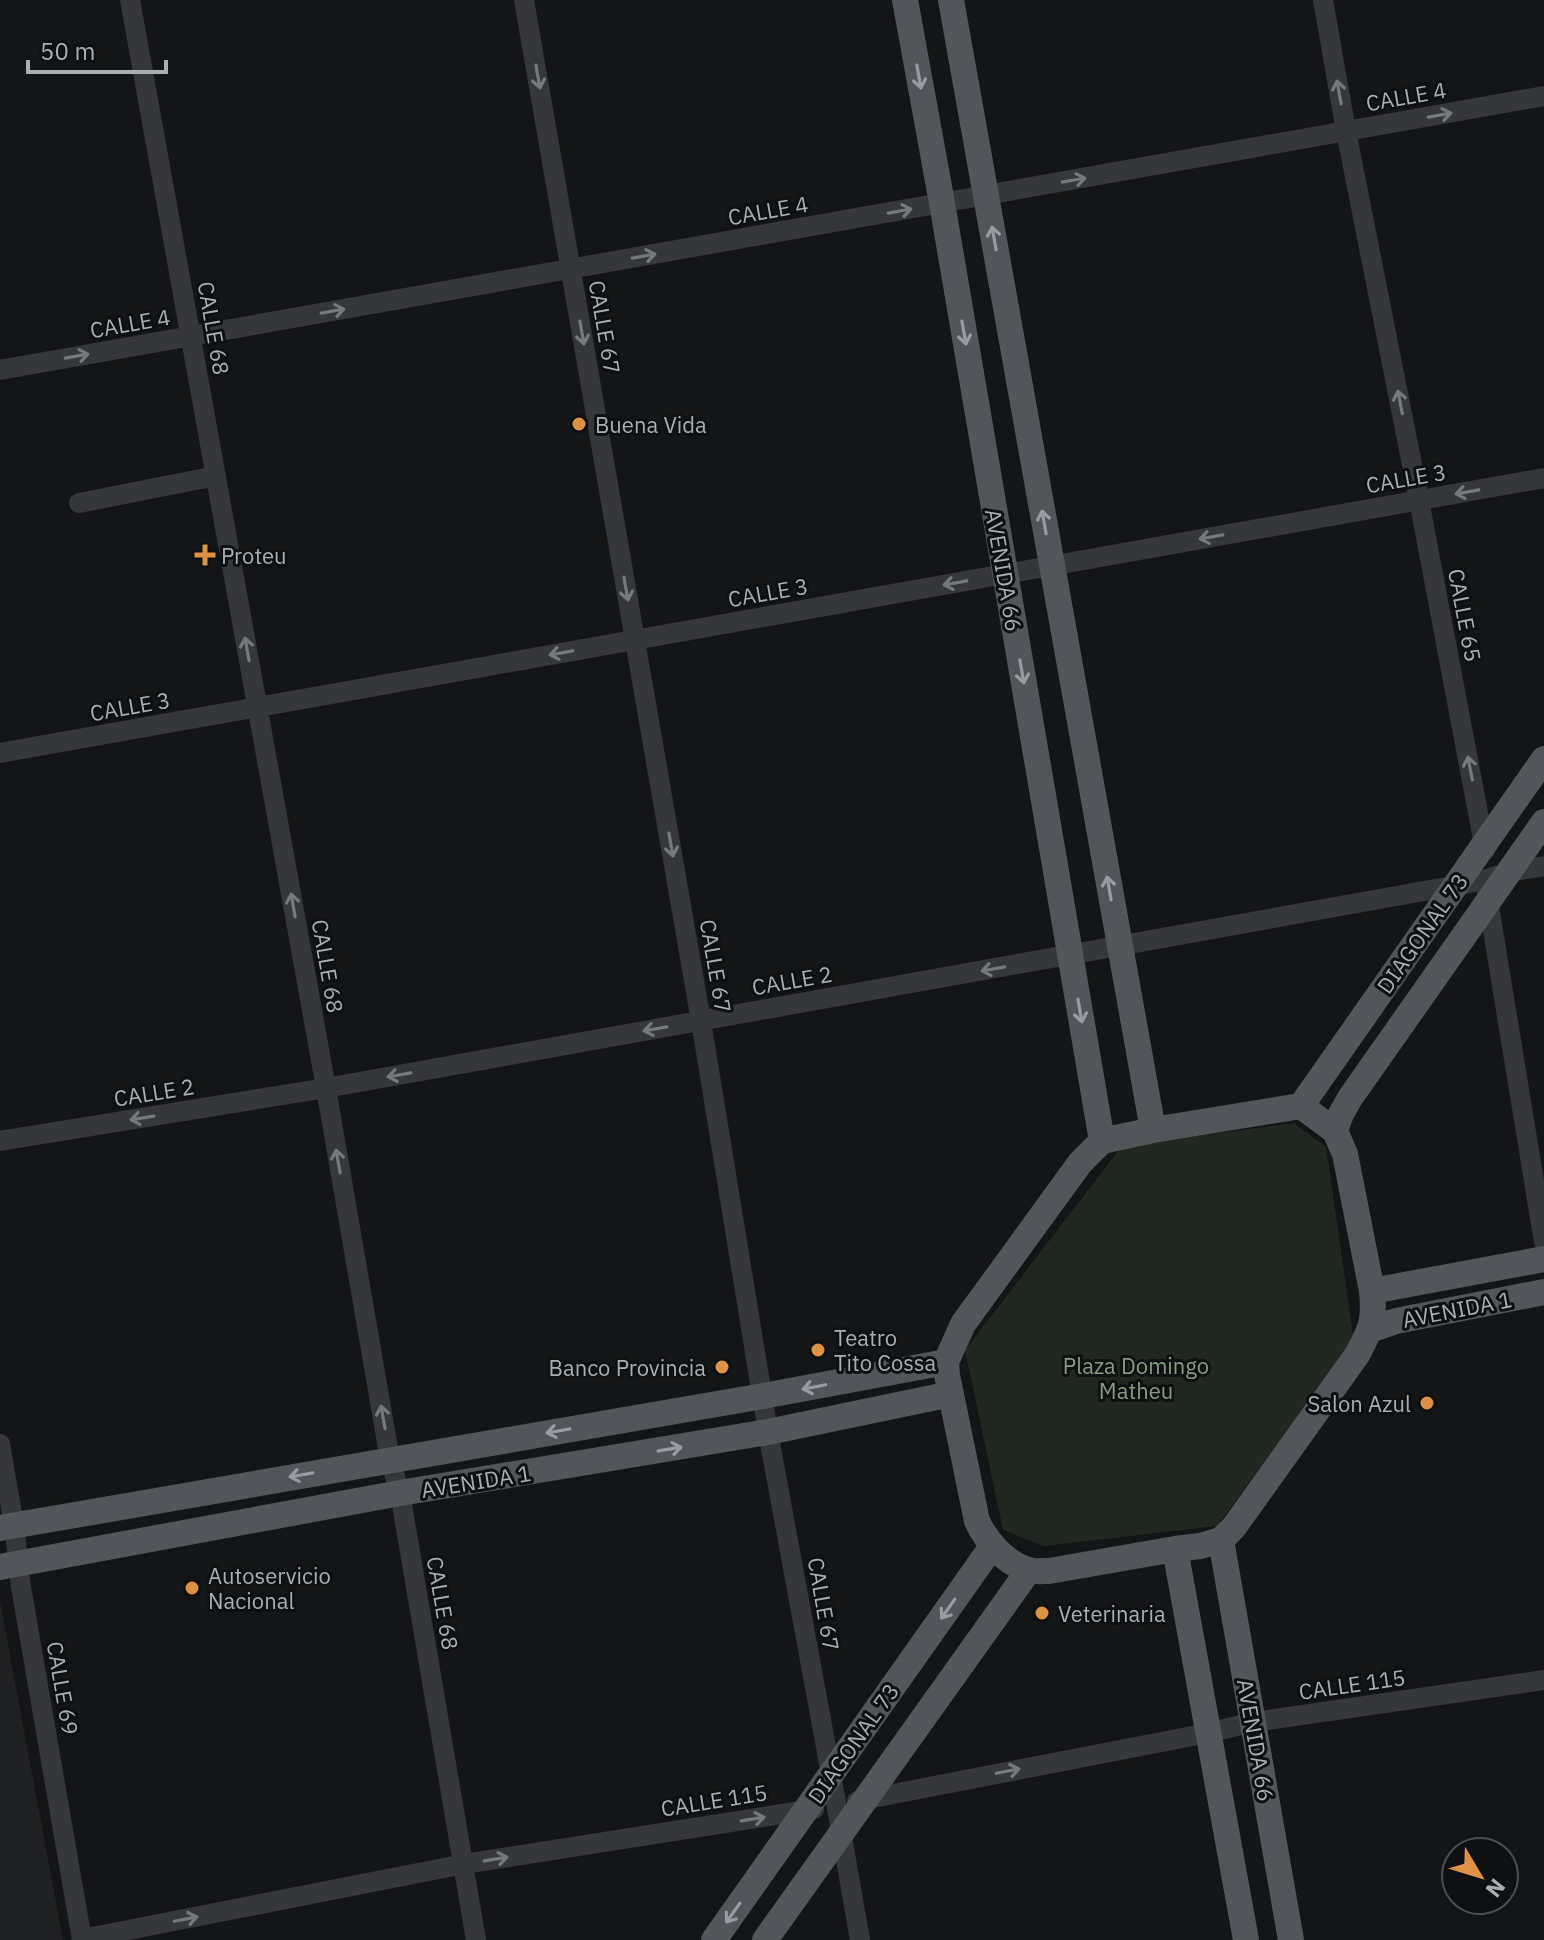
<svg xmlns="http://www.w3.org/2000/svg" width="1544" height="1940" viewBox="0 0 1544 1940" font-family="'IBM Plex Sans',sans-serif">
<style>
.built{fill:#202123}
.green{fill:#212821}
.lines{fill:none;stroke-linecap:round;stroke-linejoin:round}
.minor{stroke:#36373a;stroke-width:20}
.major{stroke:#525559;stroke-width:26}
.oneway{stroke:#75787d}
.oneway2{stroke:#979ca2}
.poi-dot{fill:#dd9245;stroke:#0f1011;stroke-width:3}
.labels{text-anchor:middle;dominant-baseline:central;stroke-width:6;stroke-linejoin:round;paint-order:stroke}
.street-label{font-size:22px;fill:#a8aeb4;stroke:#0f1011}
.poi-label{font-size:22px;fill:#a8aeb4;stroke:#0f1011;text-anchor:start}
.park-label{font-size:22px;fill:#849d81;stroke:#0f1011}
</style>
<rect width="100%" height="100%" fill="#141516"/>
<path class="built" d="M 0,1601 L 63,1940 L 0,1940 Z"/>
<path class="green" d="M 1294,1123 L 1326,1147 L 1354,1341 L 1217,1526 L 1044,1546 L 1003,1530 L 965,1350 L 1122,1146 Z"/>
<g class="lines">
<path class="minor" d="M 130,0 L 326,1088 L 390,1460 L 400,1493 L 476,1940
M 524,0 L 701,1021 L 768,1432 L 831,1774 L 860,1940
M 1323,0 L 1346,131 L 1419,500 L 1485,850
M 0,370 L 1544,96
M 79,503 L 216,476
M 0,753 L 1544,478
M 1487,894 L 1544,1242
M 0,1141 L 326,1088 L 1480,881 L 1509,872 L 1544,866
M 0,1444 L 14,1525 L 21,1587 L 82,1940
M 857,1801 L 1208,1733 L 1253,1722 L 1544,1680
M 82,1939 L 464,1864 L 814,1809"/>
<path class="major" d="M 905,0 L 942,203 L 1102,1141
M 951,0 L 1153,1130
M 1301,1106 L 1335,1131 L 1345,1154 L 1372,1291 C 1375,1321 1371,1329 1357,1355 L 1234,1527 L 1221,1540 L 1200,1546 L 1175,1549 L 1049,1571 C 1043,1571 1034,1572 1029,1570 C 1006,1564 986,1541 977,1521 L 947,1375 L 946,1362 L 963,1324 L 1080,1163 L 1102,1141 L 1153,1130 Z
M 1301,1106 L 1544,759
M 1335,1131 L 1341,1114 L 1350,1098 L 1544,822
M 1372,1291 L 1544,1259
M 1370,1330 L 1396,1321 L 1544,1292
M 0,1528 L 763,1396 L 946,1362
M 1221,1540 L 1291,1940
M 1175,1549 L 1246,1940
M 0,1567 L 400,1493 L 768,1432 L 951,1394
M 714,1940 L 993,1545
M 765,1940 L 1029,1570"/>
</g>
<defs><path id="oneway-shaft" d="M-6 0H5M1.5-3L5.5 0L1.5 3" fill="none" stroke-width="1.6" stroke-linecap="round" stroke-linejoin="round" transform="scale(2)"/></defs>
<g class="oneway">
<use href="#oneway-shaft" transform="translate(538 77) rotate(80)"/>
<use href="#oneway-shaft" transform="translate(1339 92) rotate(-100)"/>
<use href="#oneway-shaft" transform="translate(1440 115) rotate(-10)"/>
<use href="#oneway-shaft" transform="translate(1074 180) rotate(-10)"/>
<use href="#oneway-shaft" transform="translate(900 211) rotate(-10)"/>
<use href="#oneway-shaft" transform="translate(644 256) rotate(-10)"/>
<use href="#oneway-shaft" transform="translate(333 311) rotate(-10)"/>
<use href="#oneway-shaft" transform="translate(582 333) rotate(80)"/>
<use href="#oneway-shaft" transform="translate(77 356) rotate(-10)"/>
<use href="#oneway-shaft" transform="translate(1400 402) rotate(-101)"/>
<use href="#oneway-shaft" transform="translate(1467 492) rotate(170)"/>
<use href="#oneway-shaft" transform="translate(1211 537) rotate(170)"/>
<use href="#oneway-shaft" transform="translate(955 583) rotate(170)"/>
<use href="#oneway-shaft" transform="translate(626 589) rotate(80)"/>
<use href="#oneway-shaft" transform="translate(247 649) rotate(-100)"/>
<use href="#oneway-shaft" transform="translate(561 653) rotate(170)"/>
<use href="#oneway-shaft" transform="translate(1470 768) rotate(-101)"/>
<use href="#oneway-shaft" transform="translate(671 845) rotate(80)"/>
<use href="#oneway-shaft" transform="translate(293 905) rotate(-100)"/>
<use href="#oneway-shaft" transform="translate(993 969) rotate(170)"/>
<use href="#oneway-shaft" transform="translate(655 1029) rotate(170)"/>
<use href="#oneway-shaft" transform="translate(399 1075) rotate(170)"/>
<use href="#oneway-shaft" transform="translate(142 1118) rotate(171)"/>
<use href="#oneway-shaft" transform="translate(338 1161) rotate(-100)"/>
<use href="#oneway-shaft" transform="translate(383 1417) rotate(-100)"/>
<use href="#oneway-shaft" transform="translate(1008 1771) rotate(-11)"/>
<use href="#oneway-shaft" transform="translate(753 1819) rotate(-9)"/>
<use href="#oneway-shaft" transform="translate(496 1859) rotate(-9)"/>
<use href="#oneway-shaft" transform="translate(186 1919) rotate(-11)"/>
</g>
<g class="oneway2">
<use href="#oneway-shaft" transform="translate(919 77) rotate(80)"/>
<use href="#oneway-shaft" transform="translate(994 238) rotate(-100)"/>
<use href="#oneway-shaft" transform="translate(964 333) rotate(80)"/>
<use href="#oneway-shaft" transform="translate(1044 522) rotate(-100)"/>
<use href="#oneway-shaft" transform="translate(1022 672) rotate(80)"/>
<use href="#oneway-shaft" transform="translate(1109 888) rotate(-100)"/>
<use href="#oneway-shaft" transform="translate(1080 1011) rotate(80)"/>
<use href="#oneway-shaft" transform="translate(814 1387) rotate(169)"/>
<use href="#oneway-shaft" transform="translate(558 1431) rotate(170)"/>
<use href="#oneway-shaft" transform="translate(670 1449) rotate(-9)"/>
<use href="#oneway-shaft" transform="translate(301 1475) rotate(170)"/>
<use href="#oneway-shaft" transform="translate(948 1609) rotate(125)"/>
<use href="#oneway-shaft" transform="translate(733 1913) rotate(125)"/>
</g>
<g class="poi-dot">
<circle cx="579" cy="424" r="8"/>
<path d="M201 543h8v8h8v8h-8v8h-8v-8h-8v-8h8z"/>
<circle cx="818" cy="1350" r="8"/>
<circle cx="722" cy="1367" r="8"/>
<circle cx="1427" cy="1403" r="8"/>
<circle cx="192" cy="1588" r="8"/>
<circle cx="1042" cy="1613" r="8"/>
</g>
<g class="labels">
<g class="street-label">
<text transform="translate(1406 96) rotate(-10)">CALLE 4</text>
<text transform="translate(768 210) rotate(-10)">CALLE 4</text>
<text transform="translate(130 323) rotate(-10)">CALLE 4</text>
<text transform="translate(605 327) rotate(80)">CALLE 67</text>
<text transform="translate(214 328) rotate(80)">CALLE 68</text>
<text transform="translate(1406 478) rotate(-10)">CALLE 3</text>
<text transform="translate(1004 570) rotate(80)">AVENIDA 66</text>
<text transform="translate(768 592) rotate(-10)">CALLE 3</text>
<text transform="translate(1465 615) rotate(79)">CALLE 65</text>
<text transform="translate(130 706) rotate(-10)">CALLE 3</text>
<text transform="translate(1422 933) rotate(-55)">DIAGONAL 73</text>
<text transform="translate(328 966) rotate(80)">CALLE 68</text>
<text transform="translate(716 966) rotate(80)">CALLE 67</text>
<text transform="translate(792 980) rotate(-10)">CALLE 2</text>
<text transform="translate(154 1092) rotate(-9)">CALLE 2</text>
<text transform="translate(1457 1309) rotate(-11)">AVENIDA 1</text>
<text transform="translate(476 1481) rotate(-9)">AVENIDA 1</text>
<text transform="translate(443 1603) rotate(80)">CALLE 68</text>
<text transform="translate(824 1604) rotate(80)">CALLE 67</text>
<text transform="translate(1352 1684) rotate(-8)">CALLE 115</text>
<text transform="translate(63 1688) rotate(80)">CALLE 69</text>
<text transform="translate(1256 1740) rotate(80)">AVENIDA 66</text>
<text transform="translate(853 1743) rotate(-55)">DIAGONAL 73</text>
<text transform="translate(714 1800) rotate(-9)">CALLE 115</text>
</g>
<g class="poi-label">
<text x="595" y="424">Buena Vida</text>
<text x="221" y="555">Proteu</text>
<text x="834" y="1337">Teatro<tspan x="834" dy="25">Tito Cossa</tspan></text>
<text x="706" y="1367" text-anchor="end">Banco Provincia</text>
<text x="1411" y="1403" text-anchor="end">Salon Azul</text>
<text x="208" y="1575">Autoservicio<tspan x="208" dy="25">Nacional</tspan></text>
<text x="1058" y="1613">Veterinaria</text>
</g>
<g class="park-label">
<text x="1136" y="1365">Plaza Domingo<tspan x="1136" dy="25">Matheu</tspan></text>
</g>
</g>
<g transform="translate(1480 1876) rotate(128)"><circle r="38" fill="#0f1011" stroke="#4c4f52" stroke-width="2"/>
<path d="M0-6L14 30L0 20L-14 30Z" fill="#dd9245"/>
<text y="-12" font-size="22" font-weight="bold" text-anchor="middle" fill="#a8aeb4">N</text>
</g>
<path d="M28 60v12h138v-12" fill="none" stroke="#a8aeb4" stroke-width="4"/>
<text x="40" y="60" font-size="24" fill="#a8aeb4" stroke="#0f1011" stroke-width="6" paint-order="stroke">50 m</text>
</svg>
